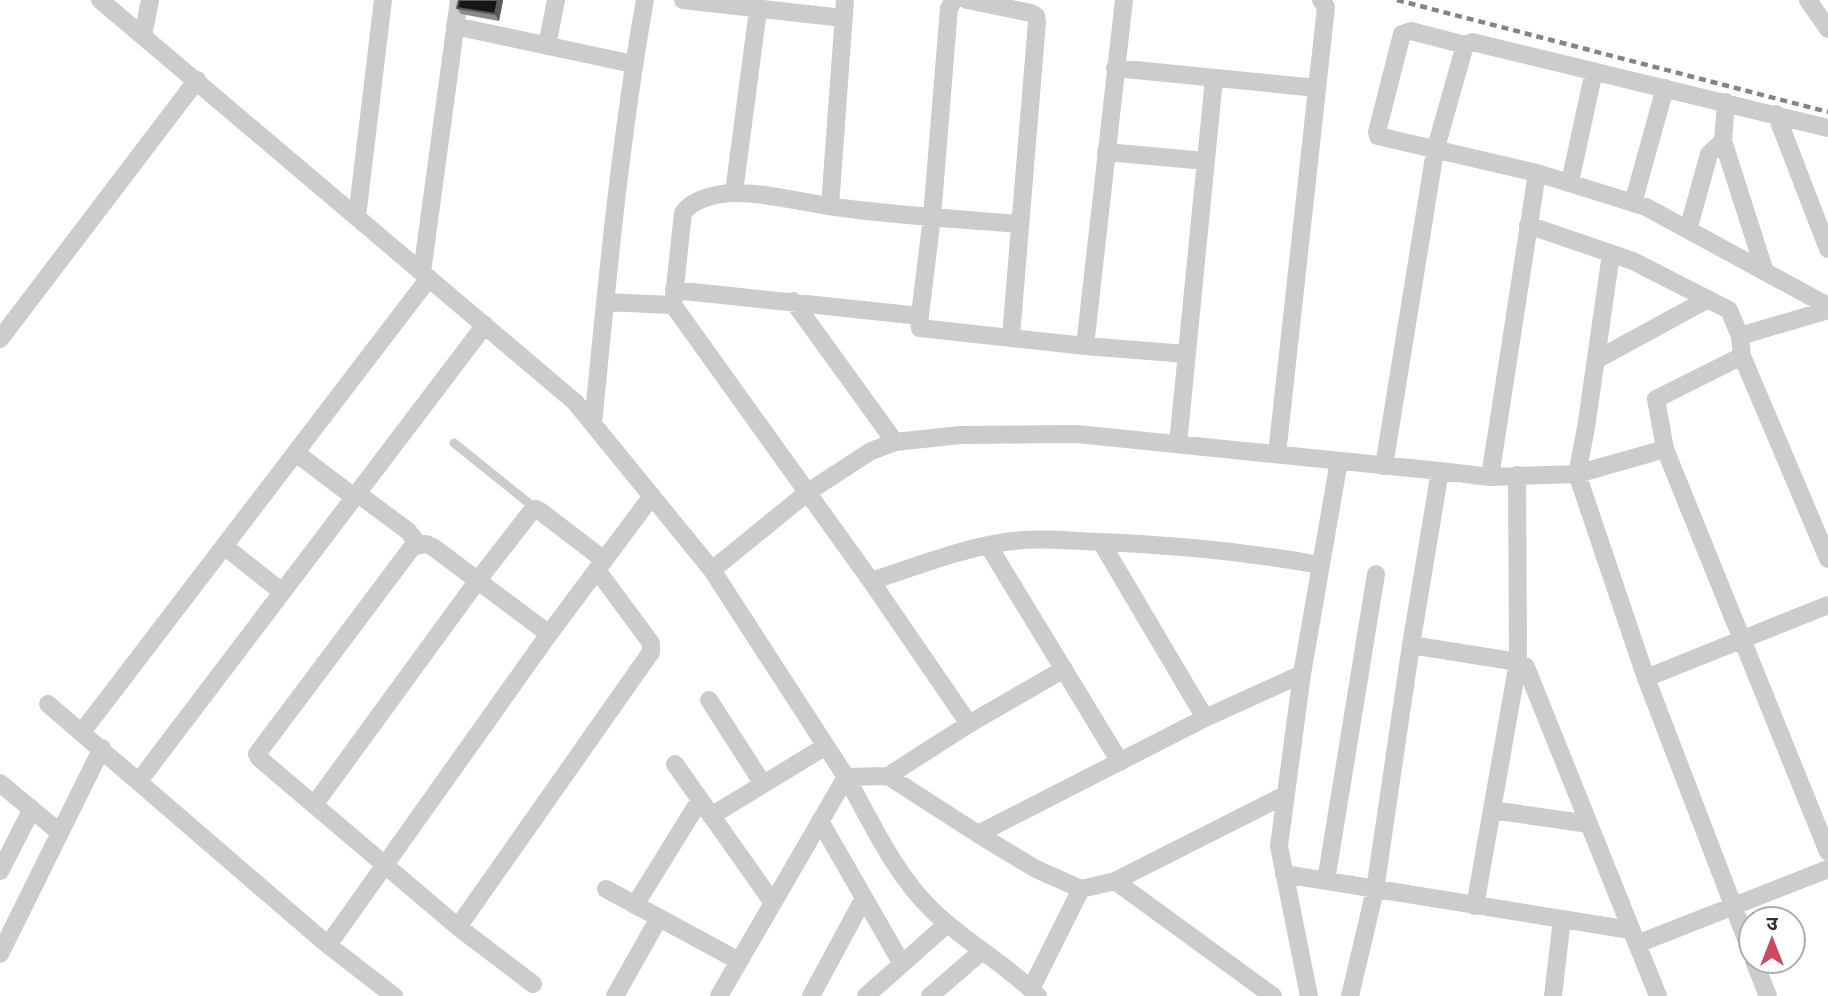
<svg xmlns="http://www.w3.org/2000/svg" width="1828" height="996" viewBox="0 0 1828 996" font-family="Karla,'Noto Sans Devanagari',sans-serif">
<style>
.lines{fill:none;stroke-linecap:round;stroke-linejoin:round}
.service{stroke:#ccc;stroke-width:9}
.minor{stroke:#ccc;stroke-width:18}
.rail{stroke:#848484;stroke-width:4.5;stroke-dasharray:7 5;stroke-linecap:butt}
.wall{fill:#8a8a8a}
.shaded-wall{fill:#5c5c5c}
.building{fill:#161616;stroke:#5c5c5c;stroke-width:2}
</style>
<rect width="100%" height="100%" fill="#fff"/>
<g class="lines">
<path class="service" d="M 454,443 L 536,509"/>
<path class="minor" d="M 100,0 L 575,402 L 712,570 L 846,777 L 719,996
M 683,0 L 843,18
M 954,0 L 949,8 L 932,217 L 919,323 L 920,328 L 1085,346 L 1186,354
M 967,0 L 1031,13 L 1036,16 L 1037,22 L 1011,336
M 1808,0 L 1828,29
M 455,26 L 633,64
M 143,36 L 150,0
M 1465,45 L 1411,31 L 1402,34 L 1377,132 L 1378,136 L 1537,173 L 1646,207 L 1828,306
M 547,46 L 556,0
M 1115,68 L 1317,88
M 1726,102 L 1723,141 L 1765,272
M 1776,114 L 1828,249
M 1106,152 L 1206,161
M 1570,182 L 1594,71
M 734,192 L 758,10
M 1633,203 L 1665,88
M 830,206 L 845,0
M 357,217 L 383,0
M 1528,225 L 1633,261 L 1729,310 L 1740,336 L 1742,356 L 1828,559
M 1688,230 L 1709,154 L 1723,141
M 1611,254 L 1586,428 L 1577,474 L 1665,449 L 1656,399 L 1742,356
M 422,272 L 459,0
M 674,290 L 920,316
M 793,301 L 895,442
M 605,302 L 673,305
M 1740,336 L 1828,310
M 0,339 L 197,80
M 1085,346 L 1124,0
M 1596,360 L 1708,299
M 593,424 C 607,282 620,140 645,0
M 1178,444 L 1214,79
M 1665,449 L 1828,852
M 296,453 L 354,497 L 358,494 L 408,531 L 418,544
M 1277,454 L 1326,7 L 1321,0
M 1384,466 L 1435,151 L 1465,45 L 1472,42 L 1828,128
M 1490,477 L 1537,173
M 1101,542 L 1205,718
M 988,545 L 1120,762
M 224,546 L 282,592
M 712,570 L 808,492 L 871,451 L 895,442 L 960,435 L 1077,434 L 1440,471
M 871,581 C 915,567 960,549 1005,542 C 1037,537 1070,541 1102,542 C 1176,545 1248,552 1320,565
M 1411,645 L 1518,662 L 1526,667 L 1658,996
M 1064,669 L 969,724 L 888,776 L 978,834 L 1205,718 L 1302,674
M 1646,678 L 1828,605
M 709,700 L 763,784
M 48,704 L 328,945 L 394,996
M 969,724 L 871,581 L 673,305 L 683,213 C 693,198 719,193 736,193 C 772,193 807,204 843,208 C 901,216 961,219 1019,224
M 82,732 L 429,278
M 675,764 L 773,903
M 888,776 L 846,777 C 871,821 893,871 930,908 C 963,941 1005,963 1038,996
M 139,781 L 485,325
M 0,783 L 59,832
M 314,805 L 478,580 L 531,512 L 536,509 L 540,511 L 604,560
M 1492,810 L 1589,824
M 711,816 L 826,746
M 820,821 L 902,964
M 978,834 L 1036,869 L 1081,889 L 1115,881 L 1285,795
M 0,871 L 32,809
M 1284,874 L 1630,930
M 1115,881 L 1273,996
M 1326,881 L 1376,574
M 606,889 L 739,961
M 635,905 L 700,800
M 1475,906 L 1518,662 L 1517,475
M 458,927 L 651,652 L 651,643 L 597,570
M 1637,944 L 1828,869
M 328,945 L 549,634 L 652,496
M 0,954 L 102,748
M 1754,961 L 1768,996
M 533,984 L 458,927 L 260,759 L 257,754 L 413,546 L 426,544 L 433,547 L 549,634
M 1031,989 L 1081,889
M 615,996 L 659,918
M 811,996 L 864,898
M 866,996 L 947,924
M 930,996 L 982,951
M 1309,996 L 1279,846 L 1302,674 L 1339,461
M 1350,996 L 1375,890 L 1411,645 L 1440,471 L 1490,477 L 1577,474 L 1646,678 L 1751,952
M 1553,996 L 1562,919"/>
<path class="rail" d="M 1397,0 L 1828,112"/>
</g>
<path class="wall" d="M 503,0 L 499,21 L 461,14 L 457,8 Z"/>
<path class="shaded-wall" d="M 498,0 L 503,0 L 499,21 L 495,14 Z"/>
<path class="building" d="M 459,0 L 498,0 L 495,14 L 457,8 Z"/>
<g transform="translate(1772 940)"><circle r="33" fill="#ffffff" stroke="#acacac" stroke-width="2"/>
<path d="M0-5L12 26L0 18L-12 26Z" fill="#cf485d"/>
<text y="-10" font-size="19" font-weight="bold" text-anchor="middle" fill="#2f2f2f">उ</text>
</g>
</svg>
